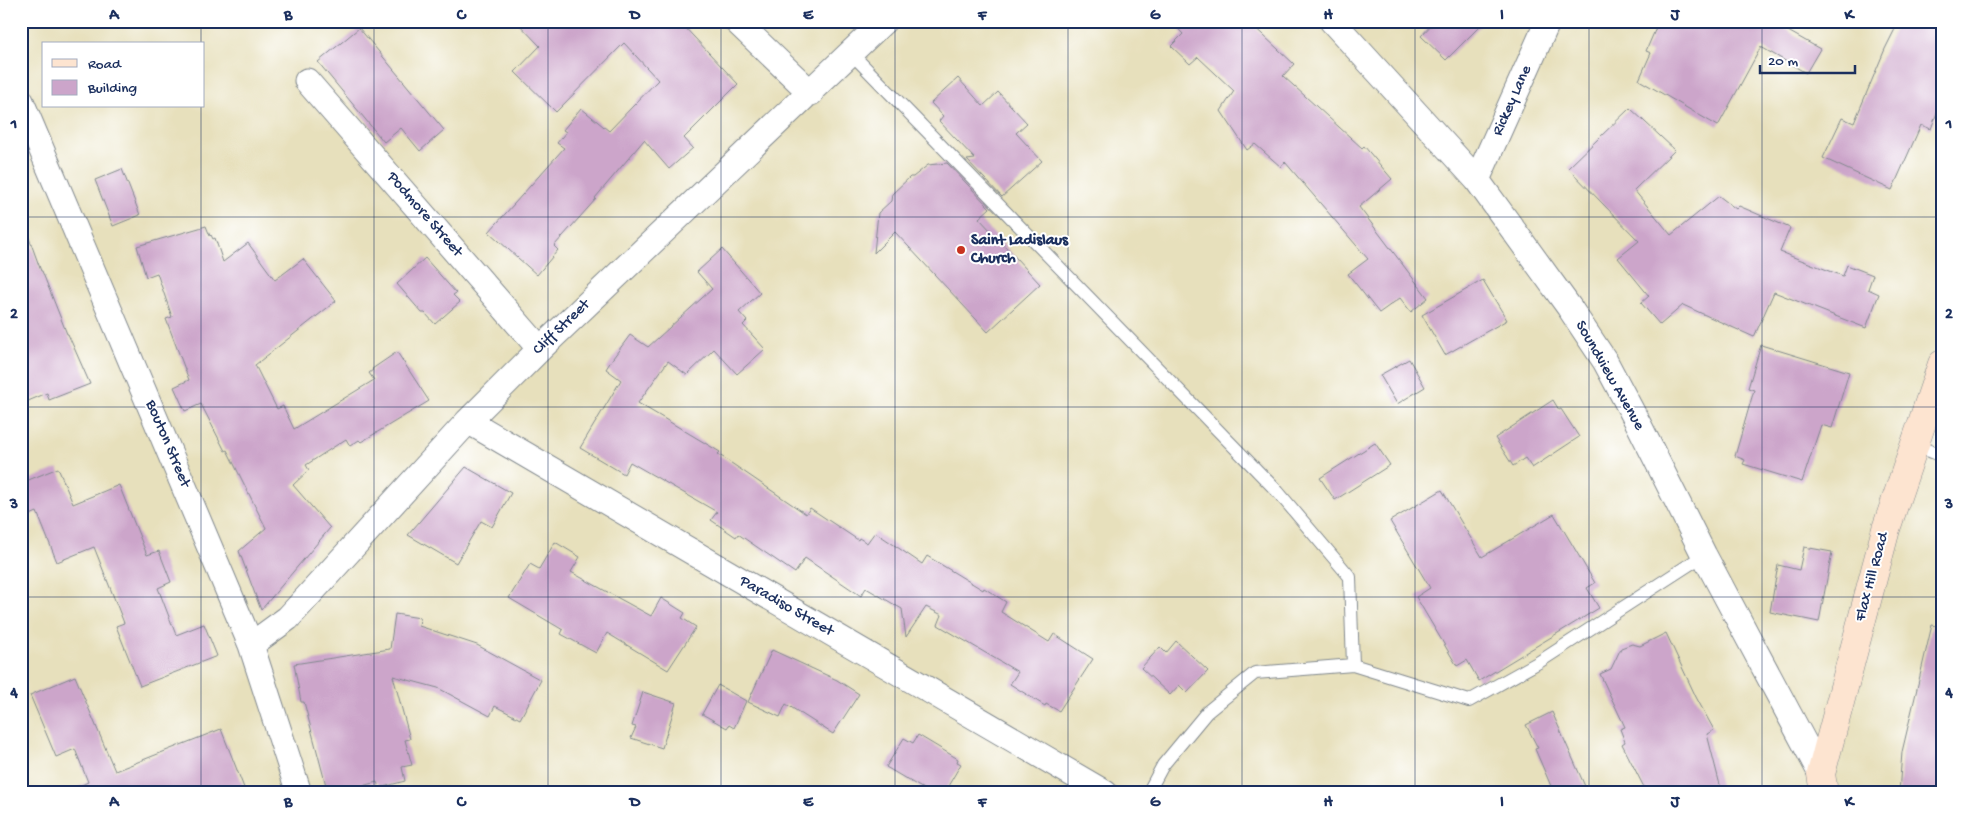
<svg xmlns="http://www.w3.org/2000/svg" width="1963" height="814" viewBox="0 0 1963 814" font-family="'Gochi Hand',sans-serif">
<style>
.building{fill:#cca5ca}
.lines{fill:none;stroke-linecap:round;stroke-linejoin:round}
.service-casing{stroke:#81888d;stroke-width:14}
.minor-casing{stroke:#81888d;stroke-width:27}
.secondary-casing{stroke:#81888d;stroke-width:29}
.service{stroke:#fff;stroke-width:12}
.minor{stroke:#fff;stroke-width:25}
.secondary{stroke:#fde4d0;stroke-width:28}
.grid{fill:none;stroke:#1b2f5e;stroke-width:1;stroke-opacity:0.55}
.poi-dot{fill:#c8321e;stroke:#fff;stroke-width:2}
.labels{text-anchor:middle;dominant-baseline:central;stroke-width:4;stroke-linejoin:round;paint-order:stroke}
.street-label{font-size:16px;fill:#1b2f5e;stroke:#fff}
.poi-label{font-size:16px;font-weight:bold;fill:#1b2f5e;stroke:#fff;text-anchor:start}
.neatline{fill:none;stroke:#1b2f5e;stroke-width:2}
.grid-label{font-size:16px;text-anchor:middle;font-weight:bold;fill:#1b2f5e}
</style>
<rect width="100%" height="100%" fill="#fff"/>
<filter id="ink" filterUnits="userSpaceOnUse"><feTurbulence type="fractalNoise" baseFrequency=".02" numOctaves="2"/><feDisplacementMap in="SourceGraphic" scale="10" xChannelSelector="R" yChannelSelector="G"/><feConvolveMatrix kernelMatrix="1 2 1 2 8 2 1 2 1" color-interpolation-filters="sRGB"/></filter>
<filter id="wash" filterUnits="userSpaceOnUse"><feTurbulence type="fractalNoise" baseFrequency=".0096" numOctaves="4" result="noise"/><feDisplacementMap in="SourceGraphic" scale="20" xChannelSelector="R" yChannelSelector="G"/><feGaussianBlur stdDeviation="1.12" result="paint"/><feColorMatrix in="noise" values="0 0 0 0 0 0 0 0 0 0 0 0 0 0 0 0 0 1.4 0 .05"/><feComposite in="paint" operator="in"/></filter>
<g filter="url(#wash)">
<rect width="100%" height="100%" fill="#e7e0bc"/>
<g id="blocks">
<path class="building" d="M 516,21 L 679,21 L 738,84 L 684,138 L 693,148 L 669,169 L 644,140 L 595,198 L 596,199 L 554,246 L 558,250 L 537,275 L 489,232 L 564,148 L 557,143 L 566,132 L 563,130 L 581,108 L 609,131 L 658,80 L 624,43 L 556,112 L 515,72 L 540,46 Z
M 1171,21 L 1248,21 L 1294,64 L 1283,76 L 1362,148 L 1364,146 L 1392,179 L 1359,207 L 1428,298 L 1411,312 L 1400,298 L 1379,313 L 1348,274 L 1368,259 L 1285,162 L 1281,167 L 1255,144 L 1247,150 L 1221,111 L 1234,91 L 1198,57 L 1190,64 L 1171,46 L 1183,34 Z
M 1435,21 L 1485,21 L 1446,60 L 1421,36 Z
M 1659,21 L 1775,21 L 1774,23 L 1820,49 L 1806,73 L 1761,47 L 1718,126 L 1639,80 L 1651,53 L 1646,51 Z
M 1899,21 L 1942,21 L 1942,99 L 1931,129 L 1921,125 L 1892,190 L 1823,158 L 1842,118 L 1854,123 L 1885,49 Z
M 359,28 L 444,130 L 420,151 L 401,128 L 384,142 L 318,62 Z
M 958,78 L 983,106 L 998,92 L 1027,123 L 1016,133 L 1042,161 L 1002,197 L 967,160 L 975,159 L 939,121 L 943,116 L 931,103 Z
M 1630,108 L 1675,150 L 1634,190 L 1671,235 L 1719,196 L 1736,209 L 1739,206 L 1790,228 L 1780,252 L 1843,276 L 1847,265 L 1873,275 L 1868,289 L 1879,294 L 1866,328 L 1774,292 L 1754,337 L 1683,305 L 1660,325 L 1641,303 L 1649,296 L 1618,258 L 1639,241 L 1568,168 Z
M 947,163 L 990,208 L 979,218 L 1040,284 L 988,332 L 895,232 L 874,253 L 878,213 L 891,201 L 892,194 L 910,177 L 913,177 L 928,165 Z
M 122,169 L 140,215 L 113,226 L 95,180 Z
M 206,226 L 210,236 L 211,235 L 213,239 L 215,238 L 223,262 L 248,243 L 275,280 L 303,259 L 336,301 L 255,365 L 277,409 L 283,406 L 294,429 L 374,380 L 369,373 L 373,370 L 372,369 L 397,352 L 429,401 L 361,442 L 359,440 L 350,446 L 346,439 L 306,465 L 309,470 L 293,485 L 330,528 L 261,610 L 239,551 L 266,528 L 227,450 L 225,451 L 201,404 L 185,411 L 174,387 L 189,380 L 166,319 L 172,317 L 157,273 L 146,277 L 137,246 Z
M 25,227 L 41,271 L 42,271 L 67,334 L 68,334 L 90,384 L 49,400 L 47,393 L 21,404 L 21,228 Z
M 722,249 L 760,293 L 739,312 L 747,321 L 743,325 L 765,349 L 737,374 L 714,349 L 687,375 L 668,361 L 638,403 L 720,452 L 718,454 L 806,514 L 810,508 L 858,540 L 859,538 L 867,543 L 875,532 L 922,564 L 927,556 L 983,590 L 984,588 L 1006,602 L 1001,612 L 1049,642 L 1054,634 L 1093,659 L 1059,711 L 1046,704 L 1045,706 L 1010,684 L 1018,672 L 938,625 L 942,615 L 926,607 L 906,637 L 902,609 L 866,588 L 861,596 L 805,558 L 795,573 L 738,534 L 736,537 L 711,520 L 717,512 L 630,462 L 624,474 L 580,448 L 621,380 L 606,369 L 613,358 L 630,335 L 648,347 L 712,289 L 697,272 Z
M 425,258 L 456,293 L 453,295 L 460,302 L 435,324 L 425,313 L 422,313 L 397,284 Z
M 1483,280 L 1507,320 L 1445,355 L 1422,315 Z
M 1761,345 L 1849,372 L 1832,428 L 1821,425 L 1802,482 L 1743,464 L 1745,460 L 1735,456 L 1754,390 L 1748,388 Z
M 1409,359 L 1425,387 L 1397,404 L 1380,375 Z
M 1553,400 L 1559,410 L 1561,409 L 1579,437 L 1532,468 L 1525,458 L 1513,466 L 1495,438 Z
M 1375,443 L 1390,465 L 1335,500 L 1320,478 Z
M 466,467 L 511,493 L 492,527 L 481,521 L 456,563 L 408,535 Z
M 58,468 L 73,504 L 119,485 L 147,555 L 159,551 L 171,582 L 158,588 L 176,635 L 204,624 L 217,656 L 140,686 L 116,626 L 124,623 L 94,547 L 57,562 L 37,512 L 21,519 L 21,483 Z
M 1442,490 L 1482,557 L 1554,514 L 1595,583 L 1587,588 L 1599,608 L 1479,681 L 1467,660 L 1457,666 L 1416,597 L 1430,588 L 1390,521 Z
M 555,542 L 580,557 L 571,572 L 651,616 L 661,598 L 685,613 L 682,618 L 696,627 L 668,670 L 607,633 L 596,653 L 561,634 L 563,630 L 509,598 L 530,564 L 539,569 Z
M 1804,547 L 1832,552 L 1819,622 L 1770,612 L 1778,565 L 1799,570 Z
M 395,614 L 420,618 L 419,626 L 477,645 L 541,680 L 520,719 L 495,706 L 490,716 L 438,688 L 393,676 L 410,739 L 405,740 L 412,765 L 402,767 L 405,781 L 379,788 L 377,782 L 335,793 L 328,793 L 304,702 L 301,702 L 294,664 L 390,649 Z
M 1932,625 L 1942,627 L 1942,793 L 1899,793 L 1902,752 Z
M 1666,633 L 1696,697 L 1714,730 L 1707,734 L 1722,793 L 1647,793 L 1622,744 L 1625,742 L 1620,729 L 1625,727 L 1600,674 L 1611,669 L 1621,648 L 1632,644 L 1640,646 Z
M 1176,641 L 1208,671 L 1187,693 L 1179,685 L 1170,695 L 1141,668 L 1160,647 L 1166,653 Z
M 772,650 L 837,680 L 859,694 L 833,734 L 786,704 L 780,717 L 748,702 Z
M 75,676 L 115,771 L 221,729 L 246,793 L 65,793 L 88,782 L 75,749 L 56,757 L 30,695 Z
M 718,685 L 746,701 L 734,728 L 729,725 L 727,728 L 702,714 Z
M 643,692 L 676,703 L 662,748 L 631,738 L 636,727 L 632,726 Z
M 1552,712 L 1588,793 L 1554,793 L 1535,749 L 1538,748 L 1526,725 Z
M 918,735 L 958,759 L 957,762 L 961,764 L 944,793 L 930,793 L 886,767 L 904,738 L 913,743 Z"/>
</g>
</g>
<g filter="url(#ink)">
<use href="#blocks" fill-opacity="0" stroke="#81888d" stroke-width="1"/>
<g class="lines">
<g class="service-casing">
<path id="service" d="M 850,52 L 1278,492 L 1350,577 L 1353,665
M 1915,445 L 1942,456
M 1148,793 L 1163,765 L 1207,712 L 1255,673 L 1353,665 L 1469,701 L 1539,662 L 1704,555"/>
</g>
<g class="minor-casing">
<path id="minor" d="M 736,21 L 811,93
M 1332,21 L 1477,180 L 1569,307 L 1605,361 L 1640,427 L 1704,555 L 1821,774
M 307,81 L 540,349
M 21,101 L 251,645 L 299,793
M 1477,180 L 1548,21
M 468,421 L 1105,793
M 251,645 L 288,618 L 468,421 L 540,349 L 884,21"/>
</g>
<g class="secondary-casing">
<path id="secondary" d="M 1824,793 L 1821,774 L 1886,529 L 1942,364"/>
</g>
<use href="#service" class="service"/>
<use href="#minor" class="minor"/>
<use href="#secondary" class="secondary"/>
</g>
</g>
<path class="grid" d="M 201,21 L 201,44M 374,21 L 374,793M 548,21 L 548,793M 721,21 L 721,793M 895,21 L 895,793M 1068,21 L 1068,793M 1242,21 L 1242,793M 1415,21 L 1415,793M 1589,21 L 1589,793M 1762,21 L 1762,793M 201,106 L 201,793M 21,217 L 1942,217M 21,407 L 1942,407M 21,597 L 1942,597"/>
<circle class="poi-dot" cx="961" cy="250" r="5"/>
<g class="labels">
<g class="street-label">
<text transform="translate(1513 101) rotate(-66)">Rickey Lane</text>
<text transform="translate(424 215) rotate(49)">Podmore Street</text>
<text transform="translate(562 328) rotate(-44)">Cliff Street</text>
<text transform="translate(1609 376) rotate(60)">Soundview Avenue</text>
<text transform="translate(167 444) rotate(67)">Bouton Street</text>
<text transform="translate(1873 577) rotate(-75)">Flax Hill Road</text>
<text transform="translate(786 607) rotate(30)">Paradiso Street</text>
</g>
<g class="poi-label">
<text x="971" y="241">Saint Ladislaus<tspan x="971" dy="18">Church</tspan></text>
</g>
</g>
<rect width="1963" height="814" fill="none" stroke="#fff" stroke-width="55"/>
<rect x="42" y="42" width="162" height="65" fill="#ffffff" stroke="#a4acbf"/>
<rect x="52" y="59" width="25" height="8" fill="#fde4d0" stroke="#a4acbf"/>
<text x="88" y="68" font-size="15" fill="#1b2f5e">Road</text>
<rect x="52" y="80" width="25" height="15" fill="#cca5ca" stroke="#a4acbf"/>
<text x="88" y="92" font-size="15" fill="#1b2f5e">Building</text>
<path d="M1760 65v8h95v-8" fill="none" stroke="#1b2f5e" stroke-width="2.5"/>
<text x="1768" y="65" font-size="15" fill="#1b2f5e" stroke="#ffffff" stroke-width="4" paint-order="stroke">20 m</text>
<rect x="28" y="28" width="1908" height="758" class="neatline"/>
<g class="grid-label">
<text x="114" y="19">A</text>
<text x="288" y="19">B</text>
<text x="461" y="19">C</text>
<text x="635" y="19">D</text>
<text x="808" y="19">E</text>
<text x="982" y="19">F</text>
<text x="1155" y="19">G</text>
<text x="1328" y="19">H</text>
<text x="1502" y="19">I</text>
<text x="1675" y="19">J</text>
<text x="1849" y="19">K</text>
<text x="14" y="128">1</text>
<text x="1949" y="128">1</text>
<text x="14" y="318">2</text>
<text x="1949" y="318">2</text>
<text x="14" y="508">3</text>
<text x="1949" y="508">3</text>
<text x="14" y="697">4</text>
<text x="1949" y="697">4</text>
<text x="114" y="806">A</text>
<text x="288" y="806">B</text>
<text x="461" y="806">C</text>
<text x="635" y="806">D</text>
<text x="808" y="806">E</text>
<text x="982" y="806">F</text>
<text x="1155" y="806">G</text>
<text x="1328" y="806">H</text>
<text x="1502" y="806">I</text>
<text x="1675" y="806">J</text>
<text x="1849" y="806">K</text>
</g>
</svg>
